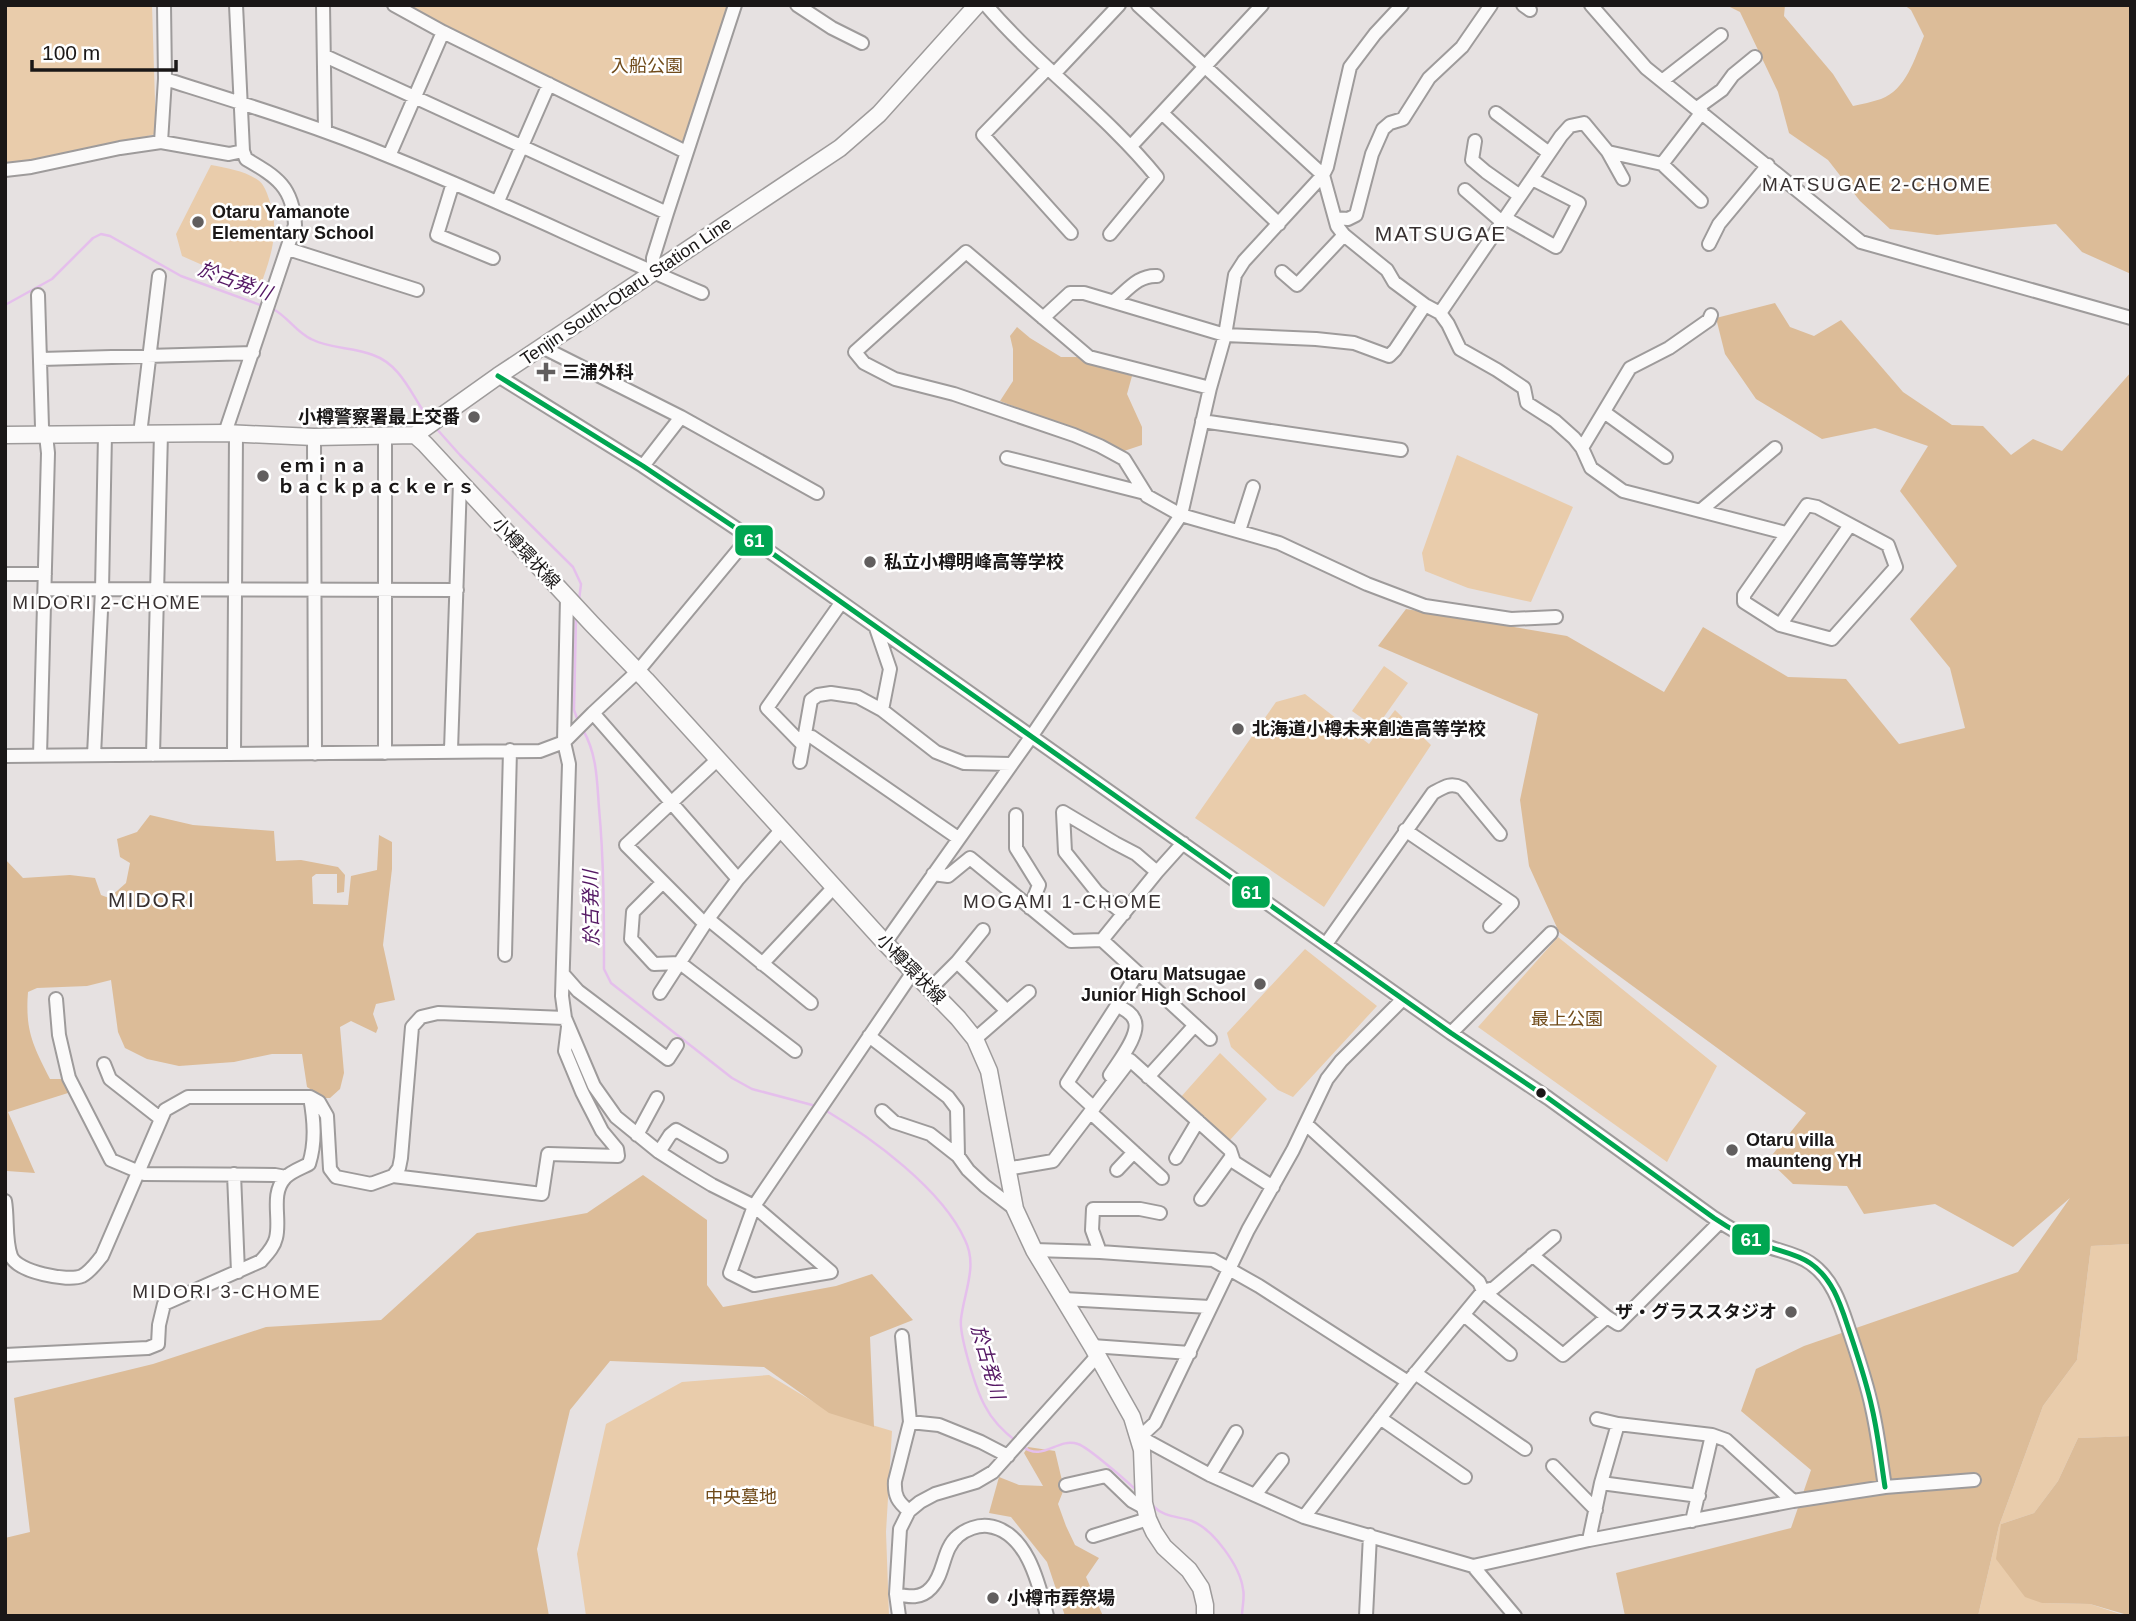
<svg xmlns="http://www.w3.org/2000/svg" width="2136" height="1621" viewBox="0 0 2136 1621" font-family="Arial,'Noto Sans JP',sans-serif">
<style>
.green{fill:#e9ccab}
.forest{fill:#dcbc98}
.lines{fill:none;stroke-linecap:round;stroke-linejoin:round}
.stream{stroke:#e5bfec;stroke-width:2.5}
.minor-casing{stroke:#9e9b9b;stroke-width:16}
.major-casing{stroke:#9e9b9b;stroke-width:19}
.minor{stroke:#fbfafa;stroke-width:12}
.major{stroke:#fbfafa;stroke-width:16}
.bus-1-casing{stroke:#fff;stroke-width:10}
.bus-1{stroke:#00a651;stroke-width:5}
.poi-dot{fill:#615e5e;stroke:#fff;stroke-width:2.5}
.bus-dot{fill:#1a1717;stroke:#fff;stroke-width:2.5}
.labels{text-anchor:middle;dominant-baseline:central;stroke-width:5;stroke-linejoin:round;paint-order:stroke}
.park-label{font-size:18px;fill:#704b1a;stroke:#fff}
.poi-label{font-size:18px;font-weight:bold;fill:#1a1717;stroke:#fff;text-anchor:start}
.street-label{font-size:18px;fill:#1a1717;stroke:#fff}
.neighbourhood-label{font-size:19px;letter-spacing:2px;fill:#383131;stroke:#fff}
.water-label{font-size:19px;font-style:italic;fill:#541763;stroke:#fff}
.quarter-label{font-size:21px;letter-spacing:2px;fill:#383131;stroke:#fff}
.line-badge{stroke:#fff;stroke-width:2.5}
.badge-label{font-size:19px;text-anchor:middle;font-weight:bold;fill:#fff}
</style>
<rect width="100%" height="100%" fill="#e6e1e1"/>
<path class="green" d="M 5,5 L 152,5 L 156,134 L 49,159 L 5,166 Z
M 396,5 L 727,5 L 686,152 Z
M 211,165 C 227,168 245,171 258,180 C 264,184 267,193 269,199 C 281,231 270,259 259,290 L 182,256 L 176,234 Z
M 1457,455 L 1573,507 L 1531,602 L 1468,588 L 1425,571 L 1422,553 Z
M 1384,666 L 1408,683 L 1376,728 L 1352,711 Z
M 1305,694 L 1369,744 L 1395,710 L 1431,745 L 1324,907 L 1195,818 L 1276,702 Z
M 1558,937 L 1717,1066 L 1667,1162 L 1478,1027 Z
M 1305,949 L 1377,1006 L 1293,1097 L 1278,1090 L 1231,1047 L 1227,1033 Z
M 1220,1053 L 1267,1099 L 1230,1140 L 1180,1098 Z
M 2131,1244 L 2131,1436 L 2078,1438 L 2058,1481 L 2034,1513 L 2001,1524 L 2042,1603 L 2090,1604 L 2126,1616 L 1978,1616 L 1999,1526 L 2043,1406 L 2077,1360 L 2091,1246 Z
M 769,1375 L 832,1413 L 892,1431 L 886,1532 L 889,1616 L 586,1616 L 577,1554 L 606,1424 L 682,1382 Z"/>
<path class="forest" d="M 1726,5 L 1785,5 L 1784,16 L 1833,74 L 1853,106 C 1862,104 1872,102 1881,99 C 1906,90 1915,58 1924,36 L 1911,10 L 1904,5 L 2131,5 L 2131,274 L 2082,252 L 2056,224 L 1937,235 L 1890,229 L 1860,201 L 1828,160 L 1789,133 L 1778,92 L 1740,12 Z
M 1775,303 L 1790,327 L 1814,336 L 1841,320 L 1903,392 L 1952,425 L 1983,426 L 2011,455 L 2033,439 L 2062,451 L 2131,372 L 2131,1244 L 2091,1246 L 2077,1360 L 2043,1406 L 1999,1526 L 1978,1616 L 1625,1616 L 1616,1573 L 1791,1528 L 1811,1470 L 1741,1411 L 1756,1369 L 1804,1346 L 2018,1272 L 2070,1198 L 2013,1247 L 1935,1204 L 1864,1214 L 1847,1186 L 1793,1184 L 1768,1160 L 1806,1113 L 1559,932 L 1529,866 L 1520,800 L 1538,714 L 1378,646 L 1406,609 L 1567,636 L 1664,692 L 1703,627 L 1788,677 L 1846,679 L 1899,744 L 1965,728 L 1950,668 L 1910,619 L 1957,566 L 1900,491 L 1928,446 L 1875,428 L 1822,439 L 1756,399 L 1725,354 L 1716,318 Z
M 1017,327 L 1030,338 L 1061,357 L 1077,357 L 1094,364 L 1132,376 L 1127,394 L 1142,427 L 1142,445 L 1124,451 L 1097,439 L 1000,401 L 1013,381 L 1013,349 L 1010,336 Z
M 150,815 L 193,825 L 274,831 L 276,861 L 301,860 L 338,867 L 345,875 L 344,892 L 337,893 L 337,874 L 316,874 L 312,877 L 313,904 L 348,905 L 351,876 L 377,870 L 379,835 L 392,842 L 392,869 L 383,945 L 395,1000 L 376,1004 L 373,1014 L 378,1028 L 376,1033 L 351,1021 L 340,1027 L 344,1073 L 340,1089 L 330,1098 L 325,1098 L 307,1087 L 302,1054 L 272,1054 L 234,1062 L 179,1066 L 147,1059 L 125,1048 L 118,1032 L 111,980 L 87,986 L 37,988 L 28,992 C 25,1031 33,1045 50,1079 L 64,1079 L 69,1086 L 68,1093 L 8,1112 L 35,1173 L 7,1171 L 5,1164 L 5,859 L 23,878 L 70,875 L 95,878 L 101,895 L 109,898 L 126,883 L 130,863 L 120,857 L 117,839 L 137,832 Z
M 643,1175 L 707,1220 L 707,1285 L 723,1307 L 836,1286 L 872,1274 L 913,1320 L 870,1337 L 874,1427 L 829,1413 L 764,1367 L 610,1361 L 570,1410 L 537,1549 L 549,1616 L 5,1616 L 5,1538 L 30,1532 L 14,1398 L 153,1364 L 266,1327 L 381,1320 L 477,1233 L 587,1213 Z
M 2131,1436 L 2131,1616 L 2090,1604 L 2042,1603 L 2025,1597 L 1996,1559 L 2001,1524 L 2034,1513 L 2058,1481 L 2078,1438 Z
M 1028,1447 L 1055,1451 L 1064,1489 L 1058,1504 L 1066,1526 L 1075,1545 L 1099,1558 L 1086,1577 L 1103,1616 L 1065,1616 L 1047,1562 L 1011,1517 L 989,1513 L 999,1477 L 1019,1485 L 1043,1486 L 1024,1453 Z"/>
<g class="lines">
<path class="stream" d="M 5,305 L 52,279 L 93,238 L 101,234 L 110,236 L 181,276 L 263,306
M 273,309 C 287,316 296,332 311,339 C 330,349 353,347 373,355 C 402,365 412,397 429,419
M 435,427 L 460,455 L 573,567 L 581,584 L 579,600
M 576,617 L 574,710 L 578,721
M 583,730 C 597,754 597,781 599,808 C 604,862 604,915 604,969 L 611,983 L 732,1078 L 752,1089 L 816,1106
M 825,1110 C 872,1138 942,1189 965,1240 C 978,1266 964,1292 961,1319 C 959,1335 976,1390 985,1406 C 992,1420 1004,1432 1017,1442
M 1022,1446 C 1043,1463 1057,1437 1078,1444 C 1088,1447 1129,1483 1138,1492
M 1153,1506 C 1165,1518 1178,1516 1192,1521 C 1213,1529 1240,1566 1243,1589 C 1245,1597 1242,1607 1242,1616"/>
<g class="minor-casing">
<path id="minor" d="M 323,5 L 325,131
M 394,5 L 443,32 L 686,152
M 797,5 L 832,28 L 862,43
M 986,5 C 1039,67 1106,114 1157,177 L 1110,234
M 1138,5 L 1323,175 L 1337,226 L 1344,235 L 1387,270 L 1394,282 L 1425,305 L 1440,313 L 1448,324 L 1460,349 L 1497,370 L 1524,388 L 1527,403 L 1555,421 L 1574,438 L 1582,448 L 1591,468 L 1623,491 L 1786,533
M 1523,5 L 1530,10
M 1591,5 L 1646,68 L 1861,242 L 2131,318
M 325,56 L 667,213
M 1048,68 L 983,135 L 1071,233
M 1054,74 L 1119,5
M 165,79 C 241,103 317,126 391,157 C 496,199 597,249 702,293
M 1662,81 L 1721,35
M 1697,108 L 1722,90 L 1733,75 L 1755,57
M 1162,113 L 1279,224
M 1496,113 L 1549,153
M 1475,141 L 1472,160 L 1486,172 L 1520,196
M 161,142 L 165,79 L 164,5
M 1132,145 L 1262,5
M 1608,152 L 1623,179
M 389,156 L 443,32
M 1662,164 L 1702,112
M 5,170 L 31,167 L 120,148 L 161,142 L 229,154 L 243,151
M 453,183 L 437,235 L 493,258
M 1465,190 L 1502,222
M 498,201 L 549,84
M 1335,218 L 1348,219 L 1356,215 L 1372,154 L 1383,129 L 1390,123 L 1403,119 L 1429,78 L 1462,47 L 1491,5
M 1505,218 L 1556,247 L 1579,203 L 1532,179
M 1709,244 L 1719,224 L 1768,165
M 288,249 L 417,290
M 1282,272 L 1297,285 L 1344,235
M 653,273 L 653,258 L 667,213 L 735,5
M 38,295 L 42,427 L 46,435 L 48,453 L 40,756
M 1114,301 C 1128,290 1138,275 1157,276
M 1440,313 L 1561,136 L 1570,126 L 1584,123 L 1608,152 L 1662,164 L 1701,201
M 1043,318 L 1070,293 L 1084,293 L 1225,335 L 1316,339 L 1354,343 L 1389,356 L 1395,350 L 1425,305
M 542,347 L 681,417 L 817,493
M 41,359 L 253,353
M 498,376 L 643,466 L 749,537 L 1451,1033 L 1548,1098 L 1714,1218 C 1729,1228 1744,1237 1761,1244 C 1777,1251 1796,1253 1810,1263 C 1835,1280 1842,1310 1851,1336 C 1859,1360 1867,1384 1872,1408 C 1878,1434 1881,1461 1885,1487
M 1210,388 L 1089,357 L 966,252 L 855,352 L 864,363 L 895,379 L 954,394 L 1074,435 L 1100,446 L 1124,459 L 1147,496 L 1181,515 L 1279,543 L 1367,584 L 1425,606 L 1511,619 L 1556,617
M 1604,412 L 1666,457
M 1202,421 L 1401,450
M 225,433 L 295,225 C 293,187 277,177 246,159 L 243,151 L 236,5
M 140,434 L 159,276
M 314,437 L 315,754
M 1582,448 L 1630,368 L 1669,348 L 1709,320 L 1711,315
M 1007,458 L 1145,493
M 643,466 L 681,417
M 1807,505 L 1817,507 L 1888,545 L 1896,567 L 1832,639 L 1780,625 L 1744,602 L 1744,595 Z
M 1700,511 L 1775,448
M 1239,531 L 1253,487
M 5,574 L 45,574
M 45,589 L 457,590
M 567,597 L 564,742 L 569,764 L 562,996 L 565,1018 L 594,1086 L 616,1117 L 659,1152 L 684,1168 L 712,1185 L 754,1206 L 831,1272 L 754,1285 L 730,1273 L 754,1206 L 913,972
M 1780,625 L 1850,525
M 876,628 L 890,669 L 882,710
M 593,713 L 738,879
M 805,735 L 812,737 L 958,838
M 803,745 L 767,708 L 841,603
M 451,750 L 460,482
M 385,753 L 385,436
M 234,754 L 236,434
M 94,755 L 102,590 L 105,434
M 153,755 L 161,433
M 5,756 L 540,751 L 564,742 L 593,713 L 638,671 L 749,537
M 800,762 L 811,700 L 818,695 L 831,693 L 858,697 L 882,710 L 936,752 L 964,763 L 1011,764
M 1016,815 L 1016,848 L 1039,885 L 1030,908
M 1405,830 L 1512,903 L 1490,926
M 933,874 L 948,876 L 970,858 L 1071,941 L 1102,940 L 1210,1039
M 663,882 L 633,912 L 631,939 L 654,964 L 680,963 L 795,1051
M 1124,914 L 1097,892 L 1065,852 L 1063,812 L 1115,843 L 1136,854 L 1157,872
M 708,919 L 811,1003
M 705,924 L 626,845 L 718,759
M 1102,940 L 1157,872 L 1183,843
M 885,943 L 1031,737 L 1181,515 L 1210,388 L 1225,335 L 1235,275 L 1244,261 L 1323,175 L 1327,167 L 1350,67 L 1375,34 L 1402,5
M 1326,944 L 1433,793 C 1444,787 1451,782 1462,788 L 1500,834
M 505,955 L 510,750
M 957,962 L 1007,1011
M 762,964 L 834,887
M 563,974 L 578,991 L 668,1059 L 677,1045
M 930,989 L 957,962 L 983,930
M 660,993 L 708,919 L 738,879 L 782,829
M 56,999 L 59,1035 L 69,1078 L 111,1160 L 144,1174 L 275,1175 L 286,1177
M 1403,999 L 1341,1061 L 1327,1079 L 1293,1150 L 1248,1230 L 1155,1423 L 1140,1437 L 1210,1475 L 1304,1517 L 1473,1566 L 1589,1540 L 1793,1501 L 1885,1487 L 1974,1480
M 1451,1033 L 1551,933
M 869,1036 L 948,1097 L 957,1109 L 958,1156 L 968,1170 L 985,1186 L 1015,1209
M 975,1039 L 1029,992
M 104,1064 L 110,1079 L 161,1119
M 1148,1077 L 1195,1025
M 1113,1078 L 1110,1075 C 1118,1062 1142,1033 1134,1019 C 1131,1012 1123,1009 1117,1005
M 1094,1108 L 1067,1083 L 1138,973
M 882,1111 L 894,1122 L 930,1134 L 958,1156
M 1090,1112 L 1162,1178
M 1306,1124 L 1479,1282 L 1483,1291 L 1563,1355 L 1607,1317 L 1618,1324 L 1720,1222
M 637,1135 L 657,1098
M 659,1152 L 670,1135 L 676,1130 L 721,1156
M 1176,1158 L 1198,1121
M 1006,1169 L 1053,1161 L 1130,1060 L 1230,1150 L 1234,1162 L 1273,1187
M 1117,1170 L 1134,1152
M 234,1174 L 238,1272
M 393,1176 L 542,1194 L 548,1154 L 618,1156 L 617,1149 L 602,1131 L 582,1092 L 565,1051 L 568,1027
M 1201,1199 L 1232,1156
M 5,1201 C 8,1218 5,1240 11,1256 C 17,1272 68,1282 82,1276 C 91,1271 96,1263 102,1256 L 165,1110 L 188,1097 L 310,1097 L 319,1102 L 327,1116 L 330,1169 L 336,1177 L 371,1184 L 393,1176 L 399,1168 L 401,1158 L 412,1027 L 421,1017 L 438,1013 L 565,1018
M 1034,1250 L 1100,1252 L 1213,1260 L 1259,1286 L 1408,1382
M 1100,1252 L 1092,1230 L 1093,1209 L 1140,1209 L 1160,1213
M 1532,1255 L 1607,1317
M 1064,1299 L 1210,1307
M 1464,1315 L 1510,1354
M 902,1336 L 910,1422 L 895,1481 C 894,1496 898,1502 909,1511
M 1092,1346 L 1190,1353
M 5,1355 L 148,1348 L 158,1344 L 159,1325 L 164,1304 L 261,1261 C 267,1254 274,1247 276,1238 C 281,1219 270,1194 285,1178 C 290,1172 301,1168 309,1164 C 316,1142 314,1120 310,1097
M 1415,1373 L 1525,1449
M 1380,1418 L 1465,1477
M 1597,1419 L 1618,1424
M 910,1422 L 939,1425 L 981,1442 L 1008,1456
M 1553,1466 L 1596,1510
M 1210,1475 L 1236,1432
M 1601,1483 L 1699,1496
M 1066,1485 L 1106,1476 L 1132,1501 L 1145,1508
M 1255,1495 L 1282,1460
M 1304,1517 L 1408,1382 L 1483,1291 L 1494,1288 L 1554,1237
M 1692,1521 L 1712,1435
M 1093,1536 L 1148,1519
M 1589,1540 L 1601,1483 L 1618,1424 L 1712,1435 L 1726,1440 L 1793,1501
M 1473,1566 L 1515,1616
M 896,1594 C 909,1597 921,1599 931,1588 C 945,1574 942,1549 958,1536 C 966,1529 978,1525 988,1526 C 1027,1531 1039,1584 1047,1616
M 899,1616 L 896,1594 L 900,1529 L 909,1511 L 920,1502 L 935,1494 L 976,1482 L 993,1472 L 1097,1356
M 1366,1616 L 1370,1535"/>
</g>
<g class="major-casing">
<path id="major" d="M 5,435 L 225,433 L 314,437 L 415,435 L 498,376 L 840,148 L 879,114 L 977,5
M 415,435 L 425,444 L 592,624 L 646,680 L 885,943 L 958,1018 L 975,1039 L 989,1071 L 1015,1209 L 1034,1250 L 1092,1346 L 1132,1417 L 1142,1450 L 1144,1503 L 1148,1519 L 1154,1532 L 1164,1547 L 1189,1570 L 1201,1588 L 1205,1605 L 1205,1616"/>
</g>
<use href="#minor" class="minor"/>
<use href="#major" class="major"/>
<g class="bus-1-casing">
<path id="bus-1" d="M 498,376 L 643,466 L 749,537 L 1451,1033 L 1548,1098 L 1714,1218 C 1729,1228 1744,1237 1761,1244 C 1777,1251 1796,1253 1810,1263 C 1835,1280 1842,1310 1851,1336 C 1859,1360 1867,1384 1872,1408 C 1878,1434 1881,1461 1885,1487"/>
</g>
<use href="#bus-1" class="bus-1"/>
</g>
<g class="poi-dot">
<circle cx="198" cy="222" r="7"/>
<path d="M542.5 361.5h7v7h7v7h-7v7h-7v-7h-7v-7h7z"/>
<circle cx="474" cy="417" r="7"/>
<circle cx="263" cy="476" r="7"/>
<circle cx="870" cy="562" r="7"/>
<circle cx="1238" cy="729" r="7"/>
<circle cx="1260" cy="984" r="7"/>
<circle cx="1732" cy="1150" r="7"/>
<circle cx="1791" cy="1312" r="7"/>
<circle cx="993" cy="1598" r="7"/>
</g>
<circle class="bus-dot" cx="1541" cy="1093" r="6"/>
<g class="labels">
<g class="park-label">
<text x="647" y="66">入船公園</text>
<text x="1567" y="1019">最上公園</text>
<text x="741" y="1497">中央墓地</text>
</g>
<g class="poi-label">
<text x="212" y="212">Otaru Yamanote<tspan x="212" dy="21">Elementary School</tspan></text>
<text x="562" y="372">三浦外科</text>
<text x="460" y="417" text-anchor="end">小樽警察署最上交番</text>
<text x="277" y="466">ｅｍｉｎａ<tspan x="277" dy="21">ｂａｃｋｐａｃｋｅｒｓ</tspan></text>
<text x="884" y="562">私立小樽明峰高等学校</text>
<text x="1252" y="729">北海道小樽未来創造高等学校</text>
<text x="1246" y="974" text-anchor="end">Otaru Matsugae<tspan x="1246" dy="21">Junior High School</tspan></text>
<text x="1746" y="1140">Otaru villa<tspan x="1746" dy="21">maunteng YH</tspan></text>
<text x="1777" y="1312" text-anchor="end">ザ・グラススタジオ</text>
<text x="1007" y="1598">小樽市葬祭場</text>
</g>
<g class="street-label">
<text transform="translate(626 291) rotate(-34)">Tenjin South-Otaru Station Line</text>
<text transform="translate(526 553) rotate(47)">小樽環状線</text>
<text transform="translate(911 969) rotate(46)">小樽環状線</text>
</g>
<g class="neighbourhood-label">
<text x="1877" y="184">MATSUGAE 2-CHOME</text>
<text x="107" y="602">MIDORI 2-CHOME</text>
<text x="1063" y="901">MOGAMI 1-CHOME</text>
<text x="227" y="1291">MIDORI 3-CHOME</text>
</g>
<g class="water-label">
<text transform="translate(235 281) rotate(20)">於古発川</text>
<text transform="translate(591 908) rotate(-91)">於古発川</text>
<text transform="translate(988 1362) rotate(74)">於古発川</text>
</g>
<g class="quarter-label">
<text x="1441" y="233">MATSUGAE</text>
<text x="152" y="899">MIDORI</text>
</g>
</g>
<g class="line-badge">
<rect x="734" y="524" width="40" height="33" rx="7" fill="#00a651"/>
<rect x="1231" y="875" width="40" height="34" rx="7" fill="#00a651"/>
<rect x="1731" y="1223" width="40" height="33" rx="7" fill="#00a651"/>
</g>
<g class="badge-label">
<text x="754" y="547">61</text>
<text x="1251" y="899">61</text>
<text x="1751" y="1246">61</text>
</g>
<rect width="2136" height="1621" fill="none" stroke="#1a1717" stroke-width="14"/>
<path d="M32 60v10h144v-10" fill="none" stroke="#1a1717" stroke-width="3.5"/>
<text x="42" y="60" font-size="21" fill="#1a1717" stroke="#ffffff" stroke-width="5" paint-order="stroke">100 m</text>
</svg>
